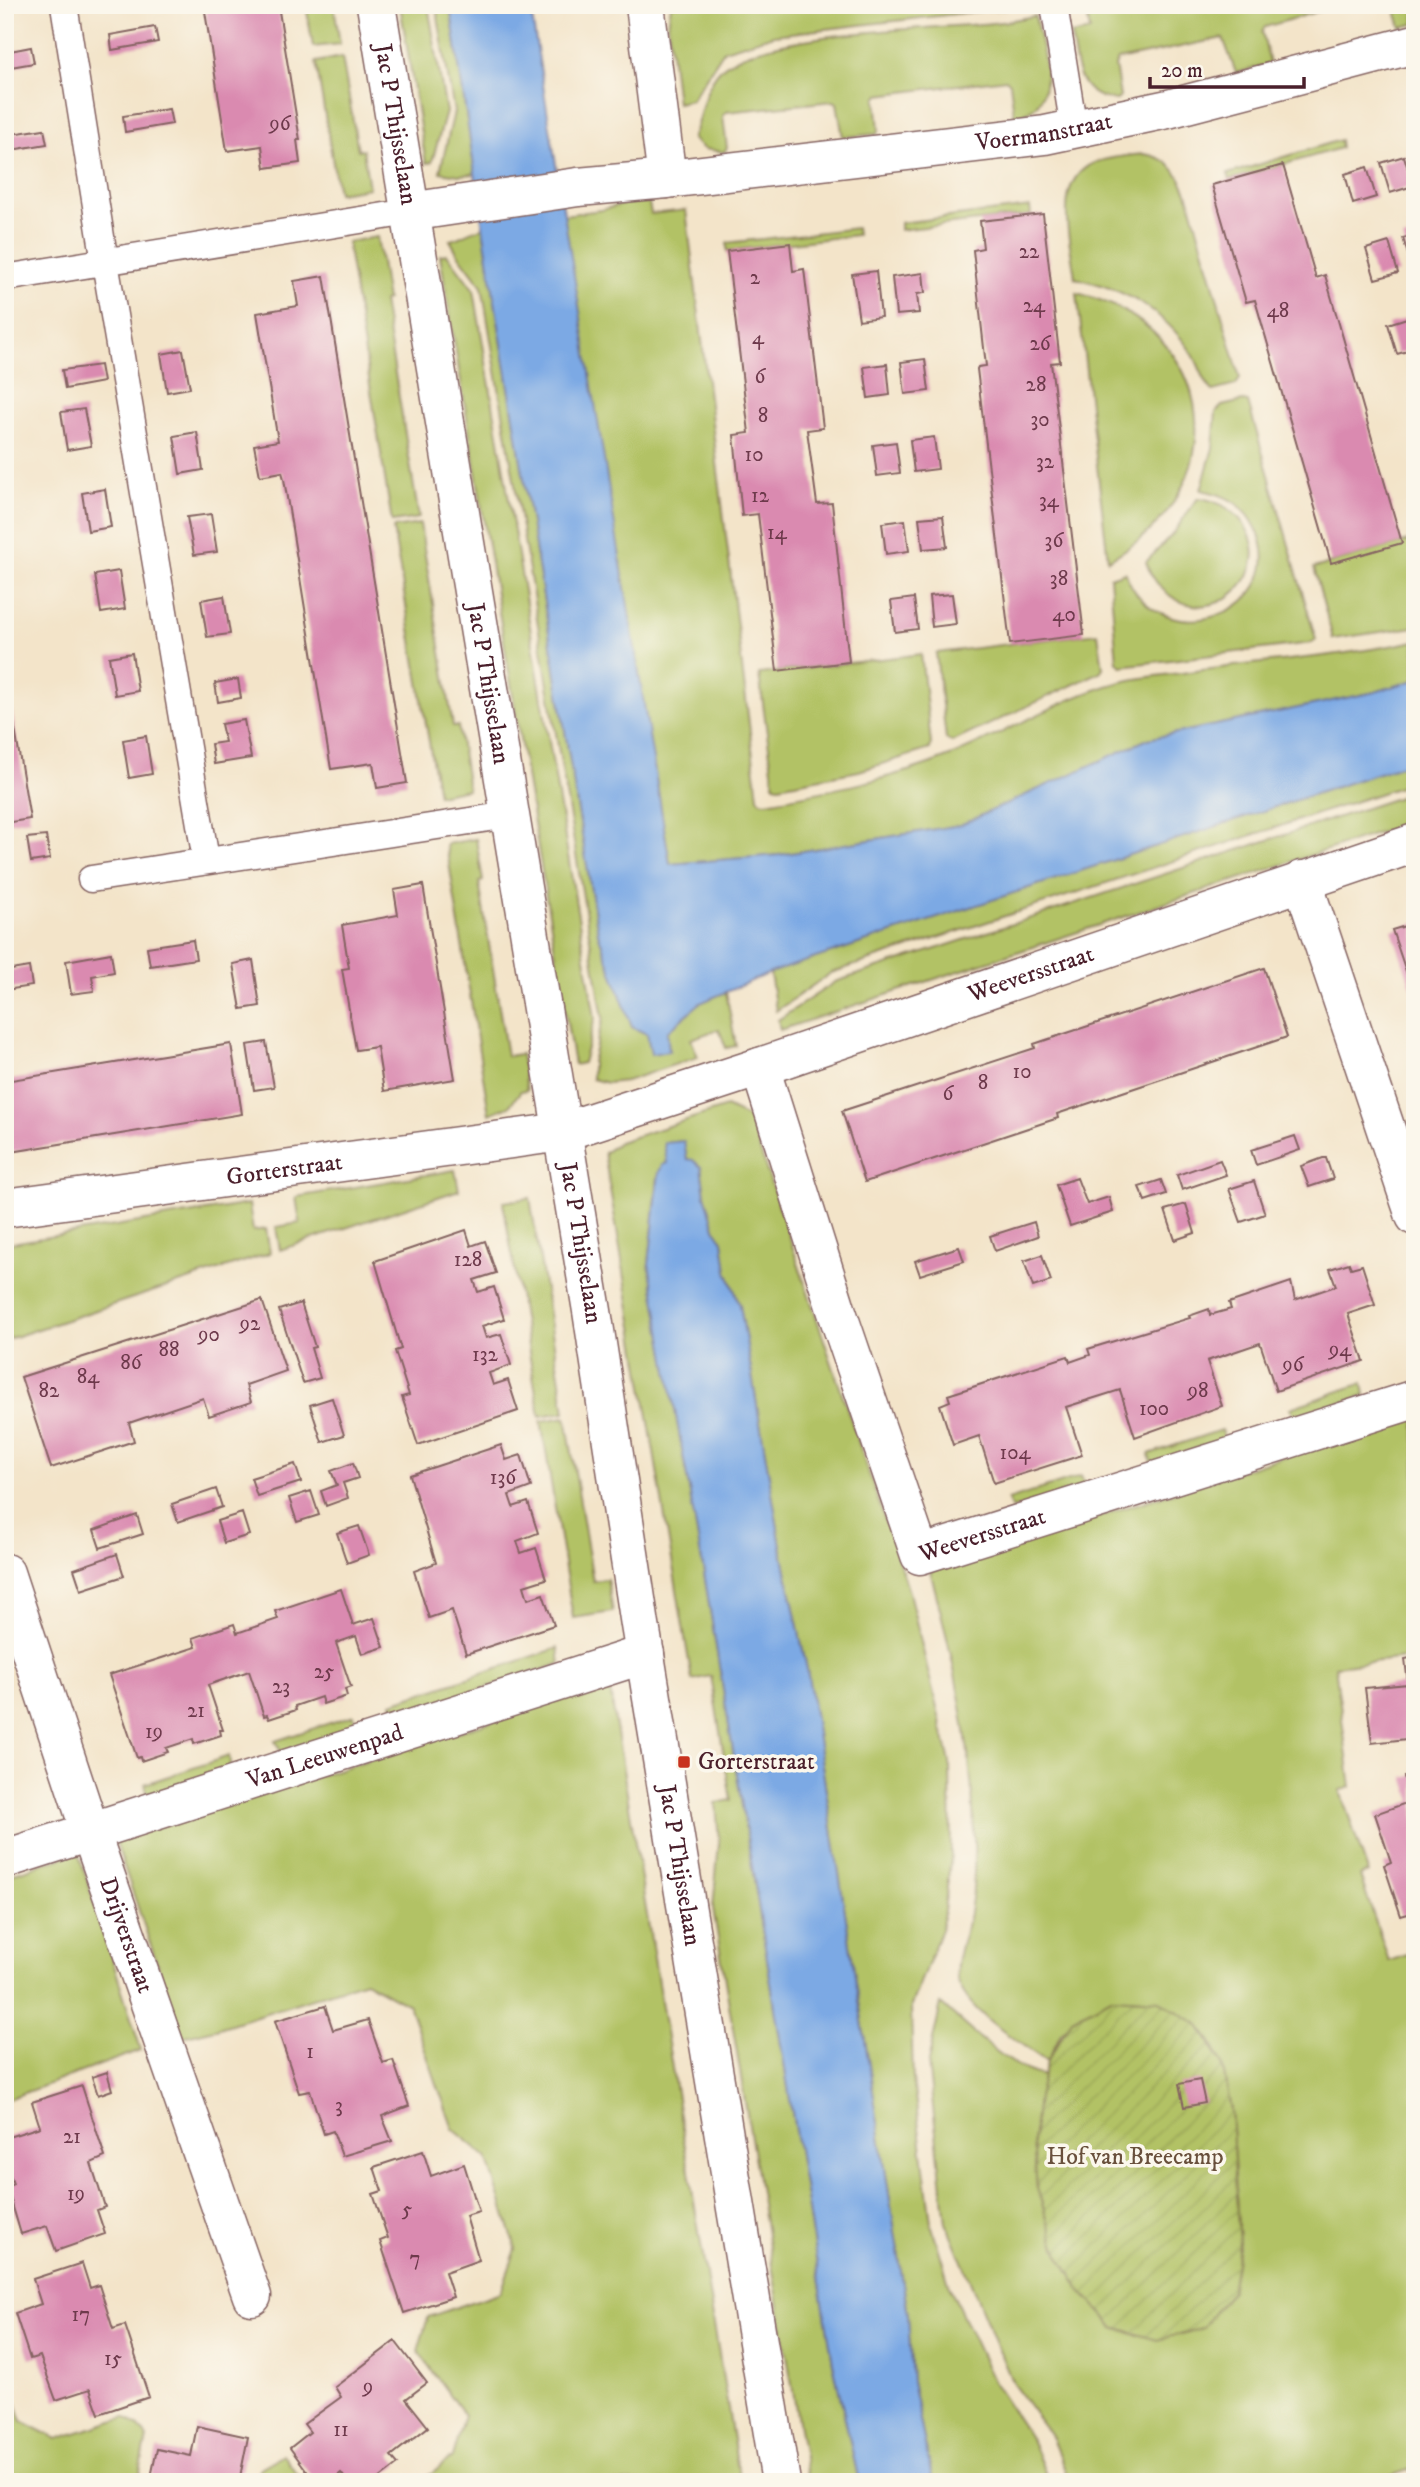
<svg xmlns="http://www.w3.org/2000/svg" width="1420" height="2487" viewBox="0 0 1420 2487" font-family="'IM FELL DW Pica',serif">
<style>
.green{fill:#b2c265;stroke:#7e7048;stroke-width:2}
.garden{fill:url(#garden-furrows);stroke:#7e7048;stroke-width:2}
.water{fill:#7ba9e4;stroke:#626488;stroke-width:2}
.building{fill:#da8ab0}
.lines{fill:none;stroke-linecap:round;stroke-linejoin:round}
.service-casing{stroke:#856462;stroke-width:29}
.minor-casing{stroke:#856462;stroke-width:41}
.service{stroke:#fff;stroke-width:26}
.minor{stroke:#fff;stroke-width:38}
.poi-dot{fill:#c8321e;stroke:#fbf7ec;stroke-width:2.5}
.labels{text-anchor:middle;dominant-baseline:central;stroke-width:7;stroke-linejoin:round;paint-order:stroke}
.number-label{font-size:21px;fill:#6e3a4c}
.street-label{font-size:24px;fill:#4a1f2b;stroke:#fbf7ec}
.poi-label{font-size:24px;fill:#4a1f2b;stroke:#fbf7ec;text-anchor:start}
.park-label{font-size:24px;fill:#69503c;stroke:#fbf7ec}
</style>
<defs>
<pattern id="garden-furrows" width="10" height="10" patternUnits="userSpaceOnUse" patternTransform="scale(1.75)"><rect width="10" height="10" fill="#b2c265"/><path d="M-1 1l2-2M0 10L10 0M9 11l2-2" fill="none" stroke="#9ba658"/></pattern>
</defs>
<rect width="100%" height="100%" fill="#fbf7ec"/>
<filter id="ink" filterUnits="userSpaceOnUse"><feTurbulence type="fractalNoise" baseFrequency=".0143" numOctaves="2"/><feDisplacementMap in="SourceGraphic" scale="14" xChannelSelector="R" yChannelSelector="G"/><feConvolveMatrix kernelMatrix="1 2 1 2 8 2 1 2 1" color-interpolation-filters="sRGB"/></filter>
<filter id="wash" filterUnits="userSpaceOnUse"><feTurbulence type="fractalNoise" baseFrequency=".00686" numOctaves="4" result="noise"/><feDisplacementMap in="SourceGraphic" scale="28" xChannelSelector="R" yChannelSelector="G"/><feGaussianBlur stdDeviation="1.57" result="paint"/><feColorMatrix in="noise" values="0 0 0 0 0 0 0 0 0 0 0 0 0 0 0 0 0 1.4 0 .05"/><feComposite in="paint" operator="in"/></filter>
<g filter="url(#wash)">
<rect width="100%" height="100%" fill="#f3e4c9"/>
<path class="green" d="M 306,5 L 334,5 L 340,44 L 313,47 Z
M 400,5 L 428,5 L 446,112 L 432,162 L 426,163 Z
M 436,5 L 450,5 L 475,174 L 459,175 L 440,172 L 454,112 Z
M 671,5 L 1033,5 L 774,35 L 724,50 L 691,100 L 677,103 L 668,25 Z
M 1119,5 L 1340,5 L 1265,27 L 1262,31 L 1270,64 L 1236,73 L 1223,38 L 1118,60 L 1115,65 L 1120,97 L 1117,100 C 1076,97 1077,67 1071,35 L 1090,31 L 1087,14 Z
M 1394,5 L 1415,5 L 1415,24 L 1401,27 Z
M 1035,16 C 1041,49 1063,103 1018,116 L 1014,114 L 1010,83 L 1006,79 L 879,95 L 876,99 L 879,129 L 877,134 L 843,137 L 837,103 L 834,101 L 726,112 L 723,116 L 727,148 L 724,152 L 704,149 L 692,139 C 702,116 702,90 720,70 C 755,31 937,29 993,23 C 1007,22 1021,18 1035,16 Z
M 342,57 L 358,150 L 363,150 L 369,188 L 338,193 L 316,62 Z
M 1340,140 L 1341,148 L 1230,180 L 1228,174 Z
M 1143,154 C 1168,157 1177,170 1187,192 L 1240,378 L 1236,385 L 1213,391 C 1203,382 1200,365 1192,353 C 1163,310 1125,289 1075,278 C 1071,242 1051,181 1094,163 C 1109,157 1127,156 1143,154 Z
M 648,198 L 651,214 L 686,210 L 758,797 L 761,801 L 766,802 C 829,791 891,780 950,756 C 1007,733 1062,697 1121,682 C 1143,677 1166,675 1189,672 C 1264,661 1341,657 1415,641 L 1415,680 L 1375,692 L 1148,739 L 960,825 L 779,855 L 670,864 L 563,215 L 601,210 Z
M 1030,207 L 1031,215 L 900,230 L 900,223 Z
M 483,228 L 598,933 L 632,1027 L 647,1034 L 669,1050 L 667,1032 L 700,1003 L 726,992 L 736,1046 L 726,1048 L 719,1029 L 691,1039 L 698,1057 L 626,1081 L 607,1083 L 592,1079 L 592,1062 L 603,1018 L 482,286 L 458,254 L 450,240 C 459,239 470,230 483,228 Z
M 856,228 L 857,235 L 727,251 L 727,243 Z
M 377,237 L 387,300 L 383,301 L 419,518 L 392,522 L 347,242 Z
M 447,254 L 474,290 L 595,1018 L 583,1063 L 574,1065 L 440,255 Z
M 1077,293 C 1222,329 1238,491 1108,560 Z
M 1243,401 L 1248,402 L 1316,640 L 1312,643 L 1121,666 L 1117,662 L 1110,577 L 1125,572 C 1158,662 1297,611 1256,528 C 1244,504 1227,495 1201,490 L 1213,448 L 1216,412 L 1222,406 Z
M 1198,498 C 1243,502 1273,553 1239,588 C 1205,623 1159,602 1146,562 L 1171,536 Z
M 420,524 L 453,726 L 458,726 L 468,789 L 438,795 L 393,528 Z
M 1415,539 L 1415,627 L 1333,639 L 1314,568 Z
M 1098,633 L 1103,668 L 1100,672 L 952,742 L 946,739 L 936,653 Z
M 921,654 L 931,744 L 930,749 L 859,771 L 779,786 L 774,785 L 759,674 Z
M 1415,761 L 1415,782 L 831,973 L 776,1011 L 770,973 Z
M 1415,792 L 1415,821 L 780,1030 L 778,1020 L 835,982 Z
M 476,839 L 483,881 L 479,882 L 507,1056 L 521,1054 L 527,1090 L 521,1091 L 509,1106 L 489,1114 L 446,844 Z
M 726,1107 L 749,1118 L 909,1592 L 950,1762 L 951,1855 L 942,1927 L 911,2006 L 913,2080 L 931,2223 L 951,2290 L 994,2383 L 1032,2441 L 1049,2482 L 933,2482 L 912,2382 L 908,2315 L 807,1669 L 782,1552 L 740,1305 L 727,1271 L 723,1241 L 716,1231 L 705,1195 L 701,1167 L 687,1160 L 683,1141 L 665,1143 L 668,1163 L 658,1176 L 649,1264 L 704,1573 L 833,2363 L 859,2482 L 808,2482 L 713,1908 L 719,1843 L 716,1803 L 731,1800 L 711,1676 L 692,1680 L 604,1153 L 619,1142 Z
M 455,1170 L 459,1190 L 280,1250 L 276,1227 L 300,1223 L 296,1197 Z
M 530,1198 L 565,1412 L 540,1416 L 503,1202 Z
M 249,1204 L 253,1231 L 266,1229 L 270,1253 L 5,1340 L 5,1244 Z
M 1363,1383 L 1365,1395 L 1296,1419 L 1290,1408 Z
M 1415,1414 L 1415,1657 L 1335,1666 L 1351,1787 L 1340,1791 L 1368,1872 L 1360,1876 L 1389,1961 L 1415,1952 L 1415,2468 L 1373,2482 L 1070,2482 L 1050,2434 L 1013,2384 L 946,2223 L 928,2062 L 941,2004 C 962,2023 1016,2074 1043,2075 L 1033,2141 L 1037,2188 L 1058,2252 L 1082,2292 L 1114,2327 L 1136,2335 L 1182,2334 L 1202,2328 L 1231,2291 L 1239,2245 L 1231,2110 L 1222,2063 L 1211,2042 L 1198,2024 L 1158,2000 L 1113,1997 L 1061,2033 L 1047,2062 C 1020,2042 968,2013 958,1981 C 952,1963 967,1931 970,1913 C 974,1888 975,1864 974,1839 C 973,1748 954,1659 930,1571 Z
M 566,1417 L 593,1581 L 607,1579 L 613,1612 L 573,1618 L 541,1421 Z
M 1221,1430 L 1224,1440 L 1151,1463 L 1149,1454 Z
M 1081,1476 L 1085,1486 L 1012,1509 L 1008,1500 Z
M 558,1648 L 560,1664 L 400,1715 L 394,1710 L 392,1703 Z
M 603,1686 L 610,1690 L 740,2482 L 420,2482 L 452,2457 L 464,2415 L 418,2351 L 428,2317 L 501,2292 L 516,2249 L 487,2157 L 453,2129 L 409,2005 L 365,1981 L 219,2028 L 182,2037 L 115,1840 Z
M 354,1715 L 356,1727 L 281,1752 L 275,1741 Z
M 229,1756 L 231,1769 L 153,1797 L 147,1792 L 145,1784 Z
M 78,1852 L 141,2050 L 5,2100 L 5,1876 Z
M 5,2372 L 22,2421 L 57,2439 L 125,2417 L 138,2426 L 147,2437 L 138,2482 L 5,2482 Z
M 283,2455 L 303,2482 L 256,2482 L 259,2469 Z"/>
<path class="garden" d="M 1113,1997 L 1158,2000 L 1198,2024 L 1222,2063 L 1231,2110 L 1239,2245 L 1231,2291 L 1202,2328 L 1157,2340 L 1114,2327 L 1082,2292 L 1058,2252 L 1037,2188 L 1033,2141 L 1038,2097 L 1047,2062 L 1072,2019 Z"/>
<path class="water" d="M 450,5 L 530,5 L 670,864 L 779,855 L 960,825 L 1148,739 L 1375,692 L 1415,680 L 1415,761 L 770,973 L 700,1003 L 667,1032 L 669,1051 L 651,1054 L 647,1034 L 632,1027 L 598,933 L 483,228 Z
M 684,1141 L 687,1159 L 693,1160 L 701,1167 L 705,1195 L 716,1231 L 723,1241 L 727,1271 L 740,1305 L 782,1552 L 807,1669 L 908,2315 L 912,2382 L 933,2482 L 859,2482 L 833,2363 L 704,1573 L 649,1264 L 659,1172 L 662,1165 L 667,1163 L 664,1143 Z"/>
<g id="blocks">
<path class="building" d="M 204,5 L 278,5 L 300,140 L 297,140 L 300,163 L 265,168 L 262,146 L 227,151 Z
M 155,27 L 158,42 L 112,50 L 110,35 Z
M 31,47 L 34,63 L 5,68 L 5,52 Z
M 169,109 L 172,124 L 125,132 L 123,116 Z
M 44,129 L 47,144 L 5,151 L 5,135 Z
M 1404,156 L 1413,186 L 1390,193 L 1381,163 Z
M 1283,165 L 1316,278 L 1325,275 L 1402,543 L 1331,563 L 1255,300 L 1246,302 L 1212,185 Z
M 1367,167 L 1376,197 L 1353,204 L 1345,174 Z
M 1043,214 L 1060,362 L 1051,363 L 1084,635 L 1010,644 L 977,369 L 978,367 L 986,366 L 973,250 L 983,248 L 980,221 Z
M 1415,235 L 1415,268 L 1412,268 L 1403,238 Z
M 1389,242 L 1398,273 L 1375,279 L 1366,249 Z
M 790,243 L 793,271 L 804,269 L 823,428 L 807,430 L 817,504 L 832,503 L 849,662 L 777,671 L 758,514 L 742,516 L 734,435 L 749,433 L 727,251 Z
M 876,271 L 881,317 L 859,320 L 852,274 Z
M 923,273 L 925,293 L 917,294 L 919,313 L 896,315 L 892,277 Z
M 324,276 L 407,783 L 377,788 L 373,763 L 331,769 L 284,479 L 282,472 L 260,476 L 254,445 L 278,441 L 257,313 L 298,306 L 294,281 Z
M 1410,317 L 1415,332 L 1415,349 L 1397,354 L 1388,324 Z
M 183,350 L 190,388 L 167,392 L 161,354 Z
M 925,359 L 929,391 L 905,394 L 901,362 Z
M 887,364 L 890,395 L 868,398 L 864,367 Z
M 100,365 L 103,382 L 65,389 L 62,370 Z
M 84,409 L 91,446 L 67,450 L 61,412 Z
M 197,432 L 203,470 L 180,474 L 174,436 Z
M 934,437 L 938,469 L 914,472 L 910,440 Z
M 896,442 L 900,473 L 877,476 L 873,445 Z
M 105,489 L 111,527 L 88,531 L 82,493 Z
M 211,514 L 217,552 L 194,555 L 187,517 Z
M 943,516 L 947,547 L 923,549 L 919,518 Z
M 905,520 L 909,551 L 886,554 L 882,523 Z
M 119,571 L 125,609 L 101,613 L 95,575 Z
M 952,594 L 956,624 L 932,627 L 929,596 Z
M 224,596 L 230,634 L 207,637 L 201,600 Z
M 914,598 L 918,629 L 895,632 L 891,601 Z
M 132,653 L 138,691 L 115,695 L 109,657 Z
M 238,679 L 241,698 L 218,702 L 215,683 Z
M 7,681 L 30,819 L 5,823 L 5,682 Z
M 244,720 L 251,758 L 214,764 L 211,744 L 225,742 L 221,724 Z
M 146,736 L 152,774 L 129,778 L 123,740 Z
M 46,836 L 50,859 L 31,862 L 27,838 Z
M 423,885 L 455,1079 L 384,1091 L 377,1047 L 356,1050 L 342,969 L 349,968 L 342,925 L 398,915 L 394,890 Z
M 1415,923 L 1415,995 L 1414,995 L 1392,930 Z
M 193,940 L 196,959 L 150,966 L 147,947 Z
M 111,953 L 114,972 L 92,976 L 94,991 L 71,994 L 66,961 Z
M 253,960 L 260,1006 L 241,1009 L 233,964 Z
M 29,967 L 32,986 L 5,990 L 5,971 Z
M 1264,968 L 1287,1037 L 1057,1114 L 1058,1118 L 865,1182 L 842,1111 L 1035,1048 L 1034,1044 Z
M 266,1042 L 274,1087 L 254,1090 L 247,1045 Z
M 231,1044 L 242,1114 L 5,1153 L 5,1081 Z
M 1295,1136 L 1300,1150 L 1256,1165 L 1251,1150 Z
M 1323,1158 L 1326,1158 L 1333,1179 L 1309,1187 L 1301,1166 Z
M 1220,1160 L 1226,1175 L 1182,1190 L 1177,1175 Z
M 1077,1178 L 1087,1204 L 1109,1197 L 1113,1212 L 1070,1226 L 1056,1185 Z
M 1161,1180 L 1166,1194 L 1145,1201 L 1139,1187 Z
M 1254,1181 L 1265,1214 L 1241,1222 L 1229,1189 Z
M 1186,1204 L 1195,1233 L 1175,1240 L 1165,1210 Z
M 1034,1222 L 1038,1236 L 995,1251 L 990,1236 Z
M 466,1230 L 471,1246 L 485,1241 L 496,1273 L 474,1280 L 478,1292 L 494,1287 L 504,1319 L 482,1326 L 486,1338 L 501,1334 L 511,1365 L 489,1373 L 493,1385 L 508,1380 L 518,1411 L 418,1445 L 402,1397 L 409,1395 L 395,1351 L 401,1349 L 375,1261 Z
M 959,1247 L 964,1261 L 920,1275 L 915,1261 Z
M 1042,1255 L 1051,1281 L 1033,1287 L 1024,1261 Z
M 1349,1263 L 1351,1268 L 1362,1265 L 1375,1305 L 1348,1314 L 1364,1361 L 1276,1391 L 1260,1343 L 1207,1361 L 1222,1406 L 1135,1437 L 1120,1390 L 1066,1407 L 1082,1455 L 994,1483 L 979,1436 L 953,1445 L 940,1405 L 950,1401 L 948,1395 L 1068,1356 L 1070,1362 L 1090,1355 L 1088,1349 L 1190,1318 L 1189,1316 L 1209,1309 L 1210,1315 L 1231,1309 L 1229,1303 L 1291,1282 L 1295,1300 L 1336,1286 L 1330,1269 Z
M 262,1300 L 286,1371 L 246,1385 L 251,1402 L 209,1416 L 203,1398 L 129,1423 L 134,1441 L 51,1468 L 21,1377 Z
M 301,1303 L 315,1347 L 311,1348 L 320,1378 L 303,1383 L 279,1310 Z
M 332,1398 L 344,1435 L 322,1442 L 310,1405 Z
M 501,1445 L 506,1460 L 521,1455 L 531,1487 L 509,1495 L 513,1507 L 528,1502 L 538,1533 L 517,1541 L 521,1553 L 536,1548 L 546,1579 L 524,1586 L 528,1599 L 543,1594 L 554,1625 L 466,1654 L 452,1610 L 429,1618 L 414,1571 L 436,1563 L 410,1475 Z
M 353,1463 L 358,1478 L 343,1483 L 348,1498 L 326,1506 L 321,1491 L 337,1485 L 331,1471 Z
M 295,1464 L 301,1482 L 257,1496 L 251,1478 Z
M 216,1489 L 222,1507 L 178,1522 L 172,1504 Z
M 311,1491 L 319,1515 L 297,1522 L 289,1498 Z
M 242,1513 L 249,1535 L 224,1543 L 217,1521 Z
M 137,1515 L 143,1534 L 100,1548 L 94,1530 Z
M 359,1526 L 369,1555 L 347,1563 L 337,1533 Z
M 117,1554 L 124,1576 L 81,1590 L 74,1569 Z
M 341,1589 L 353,1625 L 374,1618 L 384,1647 L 362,1654 L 356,1636 L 336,1643 L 351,1687 L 345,1689 L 347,1696 L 323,1704 L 321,1697 L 295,1706 L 296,1710 L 269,1719 L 267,1715 L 264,1716 L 249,1671 L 208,1685 L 223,1730 L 220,1730 L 221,1735 L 194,1744 L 193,1739 L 166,1748 L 168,1752 L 141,1761 L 140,1757 L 137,1758 L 109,1675 L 196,1647 L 193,1638 L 234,1624 L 237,1633 L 278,1619 L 275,1611 Z
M 1415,1657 L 1415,1738 L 1372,1743 L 1365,1688 L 1408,1684 L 1405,1659 Z
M 1415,1774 L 1415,1912 L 1401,1916 L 1384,1865 L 1391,1862 L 1375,1814 L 1412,1801 L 1404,1777 Z
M 325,2006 L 333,2030 L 368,2020 L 383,2063 L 393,2060 L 409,2106 L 382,2116 L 392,2141 L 342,2156 L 333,2131 L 324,2134 L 310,2091 L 299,2093 L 275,2021 Z
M 107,2072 L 112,2090 L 98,2095 L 92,2077 Z
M 1200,2080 L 1205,2103 L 1184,2107 L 1179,2084 Z
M 82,2086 L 105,2157 L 91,2163 L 105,2207 L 97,2210 L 105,2234 L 56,2251 L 47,2226 L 21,2234 L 7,2187 L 13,2184 L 5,2159 L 5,2138 L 40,2127 L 32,2102 Z
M 423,2151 L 431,2176 L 464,2164 L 479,2212 L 466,2216 L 479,2260 L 445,2272 L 453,2297 L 404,2313 L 380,2241 L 388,2238 L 373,2194 L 382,2191 L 374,2167 Z
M 82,2263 L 90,2288 L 99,2285 L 113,2329 L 125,2325 L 149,2397 L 99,2414 L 90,2389 L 56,2400 L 40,2356 L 30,2359 L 15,2313 L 41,2304 L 33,2279 Z
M 395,2341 L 427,2383 L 406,2399 L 428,2427 L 391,2456 L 398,2464 L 375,2482 L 348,2482 L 341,2473 L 330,2482 L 315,2482 L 290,2448 L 310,2432 L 304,2424 L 341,2397 L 335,2387 Z
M 197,2426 L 248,2437 L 239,2482 L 150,2482 L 157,2449 L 191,2456 Z"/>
</g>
</g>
<g filter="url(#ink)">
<use href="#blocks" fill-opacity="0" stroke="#856462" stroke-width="2"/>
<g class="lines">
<g class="service-casing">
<path id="service" d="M 64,5 L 105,262 L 206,860
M 1054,5 L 1074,129
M 5,278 L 409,212
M 91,879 L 509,815"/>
</g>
<g class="minor-casing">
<g id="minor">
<path id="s1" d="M 376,5 L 592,1311 L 640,1625 L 781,2482"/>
<path d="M 645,5 L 667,179"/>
<path id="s2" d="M 409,212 L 578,187 L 667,179 L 1045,135 L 1168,109 L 1415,44"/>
<path d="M 1302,880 L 1415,1216"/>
<path id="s3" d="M 760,1067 L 836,1309 L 920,1555 L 1415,1399"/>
<path id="s4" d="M 5,1208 L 562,1132 L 760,1067 L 1415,843"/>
<path id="s5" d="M 5,1573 L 90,1831 L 252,2296"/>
<path id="s6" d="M 5,1859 L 645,1654"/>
</g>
</g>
<use href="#service" class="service"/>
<use href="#minor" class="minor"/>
</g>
</g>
<rect class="poi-dot" x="677" y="1755" width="14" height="14" rx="3.5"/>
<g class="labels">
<g class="number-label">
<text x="280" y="124">96</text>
<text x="1029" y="252">22</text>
<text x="755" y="278">2</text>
<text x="1034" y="306">24</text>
<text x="1278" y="311">48</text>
<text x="758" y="338">4</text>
<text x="1040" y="344">26</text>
<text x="760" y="377">6</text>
<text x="1036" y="385">28</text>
<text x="763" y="416">8</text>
<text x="1040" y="420">30</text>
<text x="754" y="455">10</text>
<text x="1045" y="462">32</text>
<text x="760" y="496">12</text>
<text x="1049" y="501">34</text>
<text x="777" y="533">14</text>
<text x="1054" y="541">36</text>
<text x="1059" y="579">38</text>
<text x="1064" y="615">40</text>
<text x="1022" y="1072">10</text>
<text x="983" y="1083">8</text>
<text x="948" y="1094">6</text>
<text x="468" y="1260">128</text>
<text x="250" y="1324">92</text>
<text x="209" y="1335">90</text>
<text x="169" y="1350">88</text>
<text x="1340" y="1350">94</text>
<text x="485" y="1355">132</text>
<text x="131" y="1363">86</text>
<text x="1293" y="1365">96</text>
<text x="88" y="1377">84</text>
<text x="49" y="1391">82</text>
<text x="1198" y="1391">98</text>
<text x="1154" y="1409">100</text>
<text x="1015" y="1453">104</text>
<text x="503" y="1478">136</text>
<text x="324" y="1672">25</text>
<text x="281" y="1687">23</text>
<text x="196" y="1711">21</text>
<text x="154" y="1732">19</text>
<text x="310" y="2052">1</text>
<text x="339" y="2106">3</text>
<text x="72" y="2137">21</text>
<text x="76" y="2194">19</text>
<text x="407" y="2210">5</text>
<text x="415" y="2259">7</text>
<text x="81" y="2315">17</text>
<text x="113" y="2359">15</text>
<text x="368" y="2387">9</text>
<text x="341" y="2430">11</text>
</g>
<g class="street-label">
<text stroke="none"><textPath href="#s1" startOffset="121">Jac P Thijsselaan</textPath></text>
<text stroke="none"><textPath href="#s2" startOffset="640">Voermanstraat</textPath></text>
<text stroke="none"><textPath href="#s1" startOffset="688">Jac P Thijsselaan</textPath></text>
<text stroke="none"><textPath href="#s4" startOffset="1057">Weeversstraat</textPath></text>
<text stroke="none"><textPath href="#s4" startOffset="282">Gorterstraat</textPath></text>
<text stroke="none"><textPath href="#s1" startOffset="1255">Jac P Thijsselaan</textPath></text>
<text stroke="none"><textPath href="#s3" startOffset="579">Weeversstraat</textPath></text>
<text stroke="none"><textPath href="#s6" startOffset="336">Van Leeuwenpad</textPath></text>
<text stroke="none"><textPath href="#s1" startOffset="1885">Jac P Thijsselaan</textPath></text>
<text stroke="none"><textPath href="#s5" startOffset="382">Drijverstraat</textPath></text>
</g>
<g class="poi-label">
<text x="698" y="1762">Gorterstraat</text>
</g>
<g class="park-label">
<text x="1135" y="2157">Hof van Breecamp</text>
</g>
</g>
<rect width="1420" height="2487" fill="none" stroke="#fbf7ec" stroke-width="28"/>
<path d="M1150 77v10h154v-10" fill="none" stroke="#4a1f2b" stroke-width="3.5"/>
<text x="1161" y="77" font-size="21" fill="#4a1f2b" stroke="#fbf7ec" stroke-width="5" paint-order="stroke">20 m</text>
</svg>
